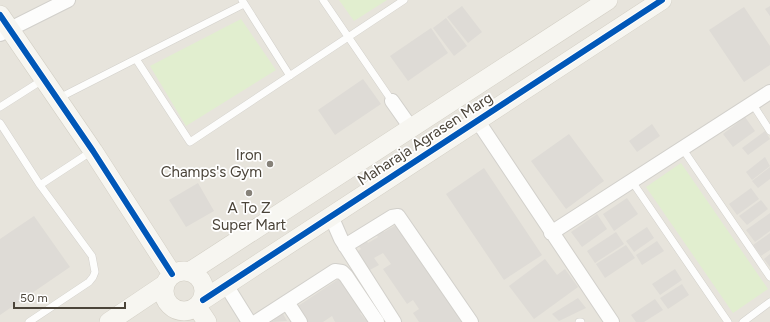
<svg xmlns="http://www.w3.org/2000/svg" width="770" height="322" viewBox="0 0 770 322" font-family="Figtree,sans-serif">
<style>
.residential{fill:#e7e4dc}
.green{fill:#e1eecf}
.building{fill:#dedbd6}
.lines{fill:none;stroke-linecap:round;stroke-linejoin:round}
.lane-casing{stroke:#d2d0cb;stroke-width:8}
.street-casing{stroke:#d2d0cb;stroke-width:16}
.secondary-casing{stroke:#d3cfc5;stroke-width:20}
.lane{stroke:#fdfdfc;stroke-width:7}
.street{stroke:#fdfdfc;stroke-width:14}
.secondary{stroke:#f7f6f1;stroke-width:19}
.cycleway-casing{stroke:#fff;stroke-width:8}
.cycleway{stroke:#0057b8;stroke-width:6}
.poi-dot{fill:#868178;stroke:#fff;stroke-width:1.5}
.labels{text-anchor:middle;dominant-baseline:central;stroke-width:3.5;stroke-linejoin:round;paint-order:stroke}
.street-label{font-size:15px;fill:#4b4439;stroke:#fff}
.poi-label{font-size:15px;fill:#4b4439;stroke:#fff;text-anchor:end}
</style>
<rect width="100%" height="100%" fill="#f4f2ee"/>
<path class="residential" d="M 0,0 L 770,0 L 770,322 L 0,322 Z"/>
<path class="green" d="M 339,0 L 387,0 L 354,21 Z
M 241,19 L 276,70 L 186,126 L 150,66 Z
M 681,163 L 768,289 L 733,313 L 646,187 Z"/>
<path class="building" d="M 462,6 L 482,32 L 468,43 L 447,17 Z
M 770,6 L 770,16 L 765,9 Z
M 744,7 L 770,46 L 770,65 L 744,82 L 709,30 Z
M 446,18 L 467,46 L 454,56 L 433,28 Z
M 431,28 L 448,53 L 408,81 L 390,56 Z
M 363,79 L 381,104 L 335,135 L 318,110 Z
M 745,117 L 755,131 L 733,147 L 723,134 Z
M 652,124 L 660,136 L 637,152 L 629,141 Z
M 765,131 L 770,139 L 748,155 L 742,148 Z
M 569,134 L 604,181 L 566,209 L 531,161 Z
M 765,157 L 770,166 L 752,180 L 746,172 Z
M 770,167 L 770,179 L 758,188 L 752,181 Z
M 484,168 L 542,255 L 504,280 L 446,194 Z
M 198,183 L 214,211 L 186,227 L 169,200 Z
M 751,188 L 759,199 L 737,215 L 729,204 Z
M 627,198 L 638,214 L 614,231 L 603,214 Z
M 761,200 L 768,209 L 747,225 L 739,216 Z
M 770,213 L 770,231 L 755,242 L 746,230 Z
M 597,214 L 607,229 L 582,247 L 571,232 Z
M 34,216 L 70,267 L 0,315 L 0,239 Z
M 396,225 L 464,322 L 419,322 L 413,313 L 419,309 L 413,300 L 407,304 L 383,269 L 391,264 L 383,253 L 374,258 L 379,265 L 368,271 L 355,253 L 361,249 L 358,245 L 366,240 L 368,243 L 378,237 L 375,233 L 382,229 L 384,232 Z
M 647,227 L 654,238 L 634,252 L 626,241 Z
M 616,232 L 624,244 L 595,263 L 587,251 Z
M 770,233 L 770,250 L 761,256 L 753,245 Z
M 657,241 L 664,251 L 642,265 L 636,255 Z
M 626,245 L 635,258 L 605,278 L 596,264 Z
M 770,254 L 770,267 L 764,259 Z
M 545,259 L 557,275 L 565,269 L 578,287 L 534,319 L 509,286 Z
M 675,269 L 682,280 L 660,295 L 652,284 Z
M 340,278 L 363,311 L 360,313 L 365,319 L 367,318 L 370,322 L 335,322 L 332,316 L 323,322 L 305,322 L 295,308 Z
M 682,284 L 689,295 L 668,309 L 660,298 Z
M 578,298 L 586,308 L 559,321 L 552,314 Z
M 655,299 L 663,310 L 644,322 L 636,322 L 631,315 Z
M 282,312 L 287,321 L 271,322 L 274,320 L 273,318 Z"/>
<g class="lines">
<g class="lane-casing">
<path id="lane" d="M 242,0 L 290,76
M 323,0 L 392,101
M 136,59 L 190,142 L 404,0
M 59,98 L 244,4
M 752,103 L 770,131
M 0,107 L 44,79
M 0,123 L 40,185 L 92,256 L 95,272 L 93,277 L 89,282 L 29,322
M 682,148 L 770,277
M 631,180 L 728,322
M 40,185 L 92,151
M 579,322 L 581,322
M 743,322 L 770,302"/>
</g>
<g class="street-casing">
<path id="street" d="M 0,34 L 68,0
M 392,101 L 411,128
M 477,120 L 612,322
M 331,216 L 341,239 L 394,322
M 551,233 L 770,92
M 345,246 L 392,217 L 398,216 L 471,322
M 226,285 L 249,322
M 287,302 L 300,322
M 256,322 L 335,271 L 342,272 L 346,276 L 377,322"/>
</g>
<g class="secondary-casing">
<path id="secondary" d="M 0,15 L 93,151 L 172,274
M164 291a20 20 0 1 1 40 0a20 20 0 1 1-40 0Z
M 191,271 L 608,0
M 203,300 L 662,0
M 197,307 L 207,322
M 109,322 L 164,285"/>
</g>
<use href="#lane" class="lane"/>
<use href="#street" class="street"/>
<use href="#secondary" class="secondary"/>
<g class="cycleway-casing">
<path id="cycleway" d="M 0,15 L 93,151 L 172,274
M 203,300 L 662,0"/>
</g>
<use href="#cycleway" class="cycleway"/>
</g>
<g class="poi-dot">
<circle cx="270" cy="164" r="4"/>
<circle cx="249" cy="193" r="4"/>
</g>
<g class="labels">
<g class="street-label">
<text transform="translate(425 139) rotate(-33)">Maharaja Agrasen Marg</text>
</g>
<g class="poi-label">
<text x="262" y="155">Iron<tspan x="262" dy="17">Champs's Gym</tspan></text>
<text x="249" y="208" text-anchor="middle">A To Z<tspan x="249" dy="17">Super Mart</tspan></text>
</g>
</g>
<path d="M14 302v6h111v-6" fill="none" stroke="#4b4439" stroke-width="2"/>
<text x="20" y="302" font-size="12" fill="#4b4439" stroke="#ffffff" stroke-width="3" paint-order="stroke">50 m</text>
</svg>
